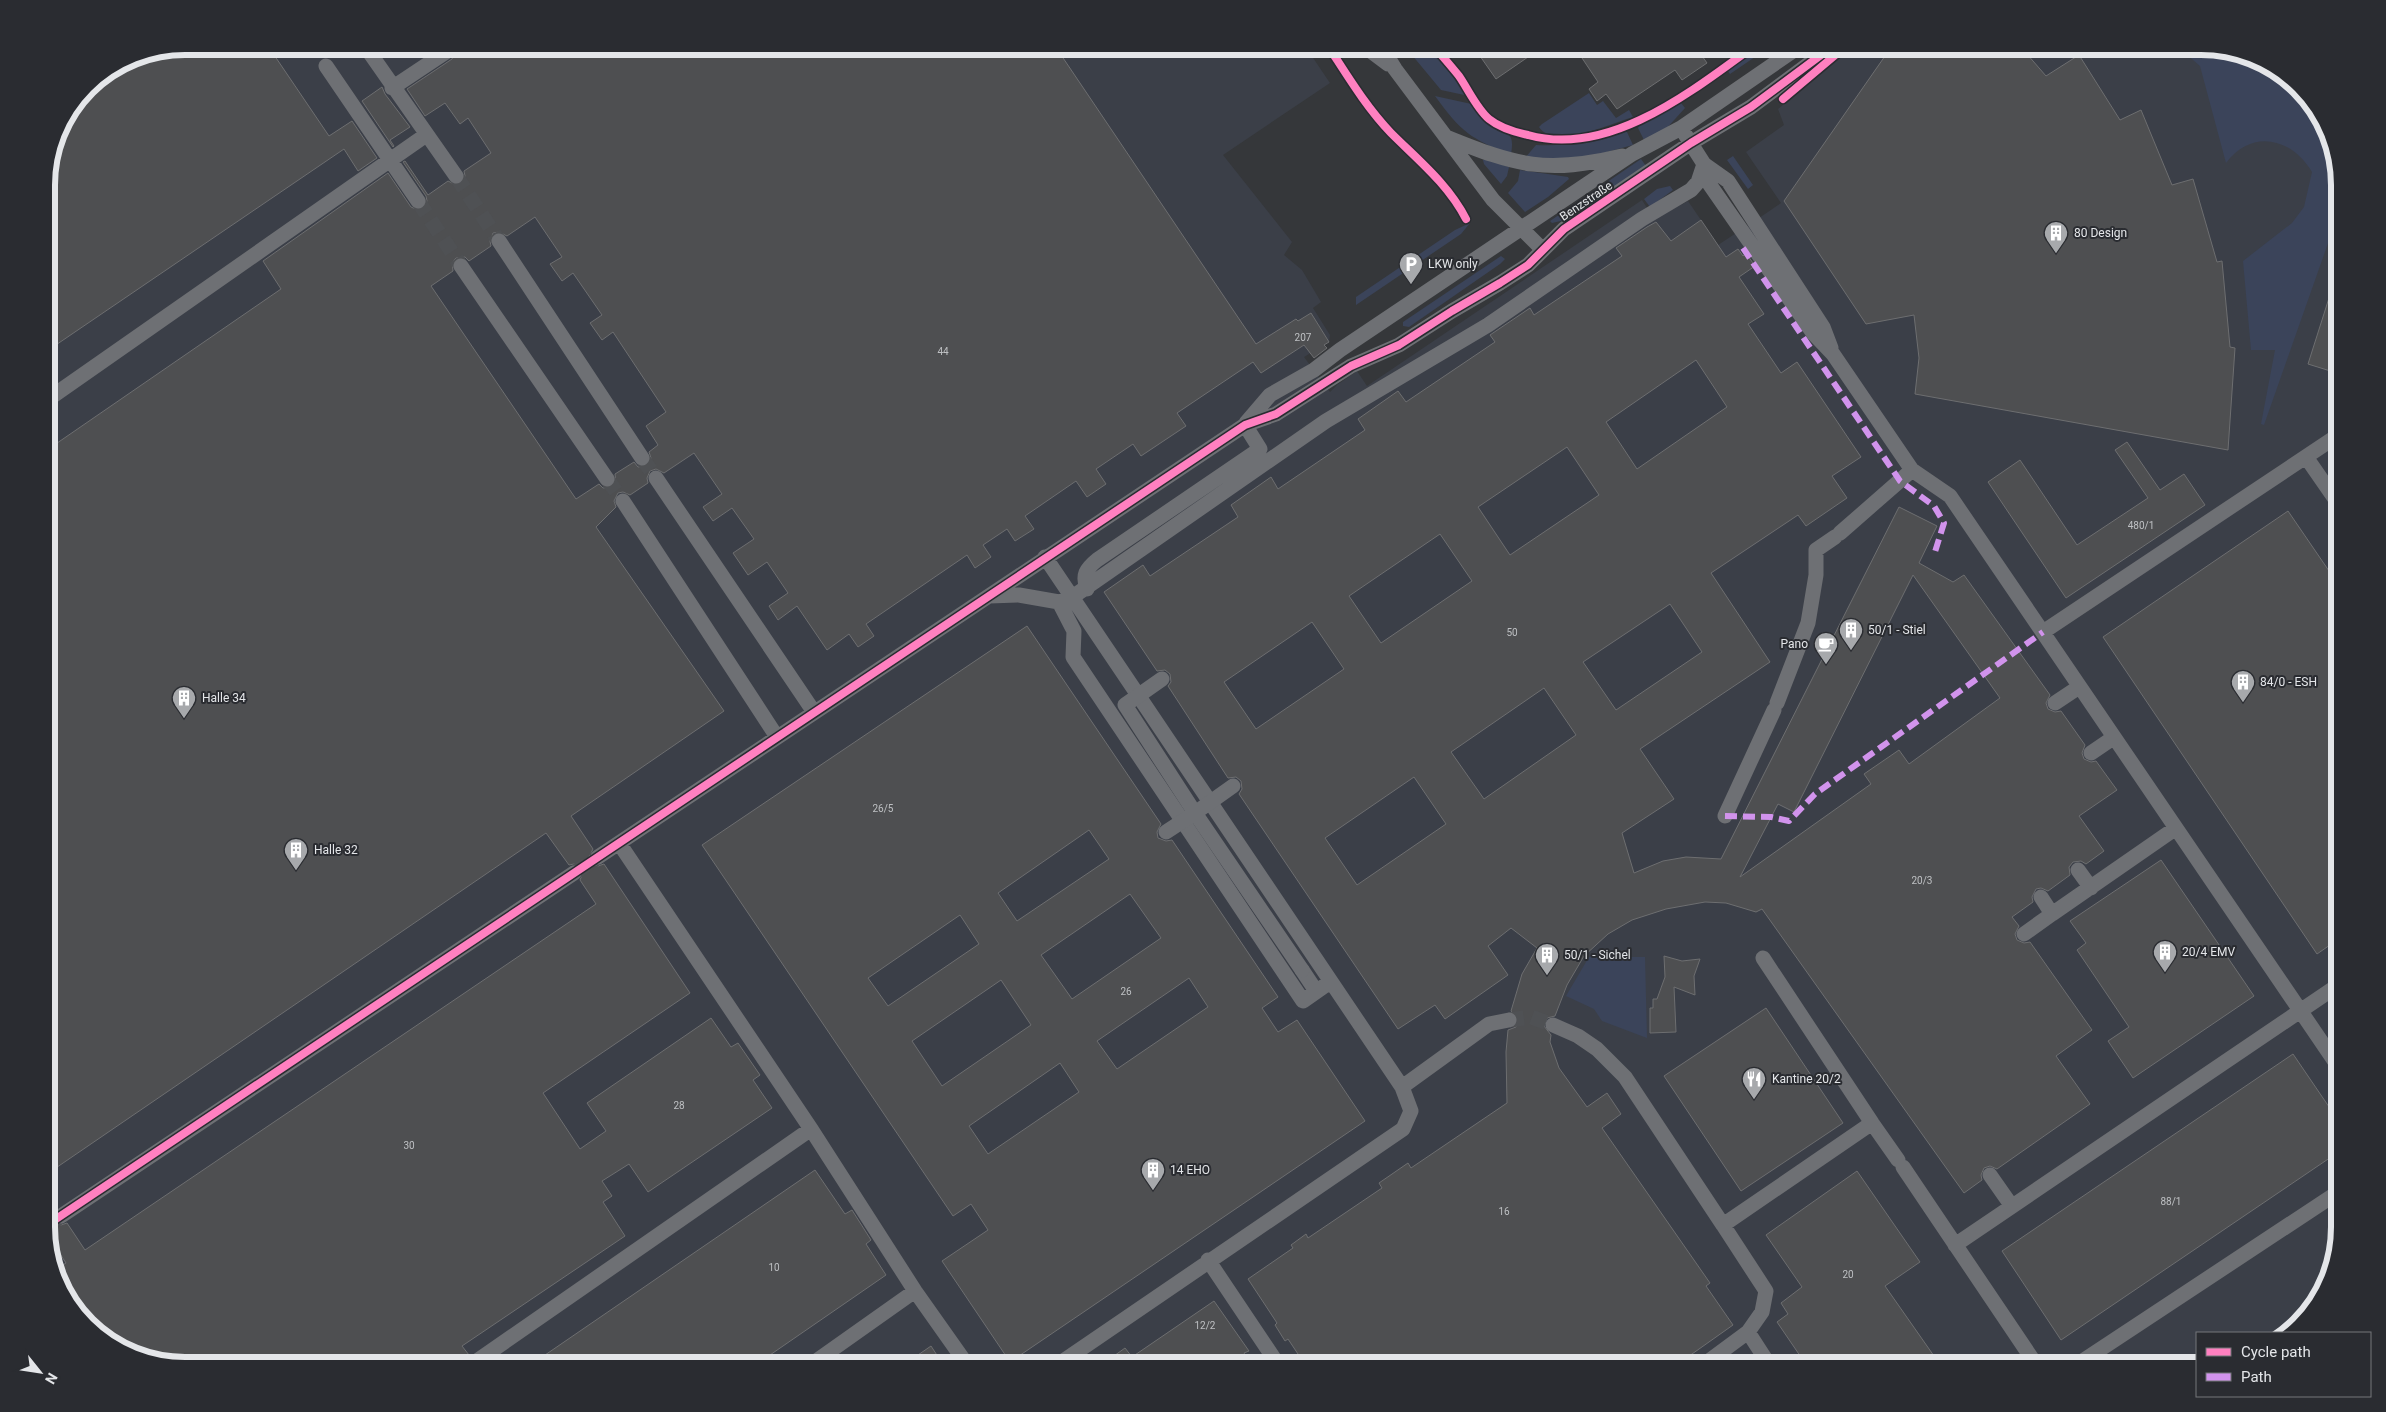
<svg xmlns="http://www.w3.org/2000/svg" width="2386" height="1412" viewBox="0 0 2386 1412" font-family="Roboto,sans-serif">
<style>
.built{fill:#3b3f48}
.green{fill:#3b445a}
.building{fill:#4e4f51;stroke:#6d6e70;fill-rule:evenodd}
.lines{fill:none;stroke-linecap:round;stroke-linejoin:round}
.street-tunnel{stroke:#4f5154;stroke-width:15;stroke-dasharray:15 8;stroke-linecap:butt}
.street{stroke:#6e7074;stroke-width:15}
.street-bridge{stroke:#6e7074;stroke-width:15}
.quiet{stroke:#d193ec;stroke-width:6;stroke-dasharray:12 6;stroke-linecap:butt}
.cycleway-casing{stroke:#2a2c31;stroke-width:11}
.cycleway{stroke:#ff80c0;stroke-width:8}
.labels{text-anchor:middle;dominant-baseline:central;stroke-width:4;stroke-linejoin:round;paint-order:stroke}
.number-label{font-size:10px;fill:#bec0c3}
.street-label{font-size:12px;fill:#e4e6e9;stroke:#2a2c31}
.poi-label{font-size:12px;fill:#e4e6e9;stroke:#2a2c31;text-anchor:start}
.rim{fill:none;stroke:#e4e6e9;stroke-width:6}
</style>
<rect width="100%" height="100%" fill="#35373a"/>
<path class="built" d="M 185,46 L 1305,46 L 1330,83 L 1223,155 L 1292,242 L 1284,255 L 1302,270 L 1321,302 L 1313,308 L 1330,335 L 1329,342 L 1304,357 L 1330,392 L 1337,385 L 1357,371 L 1367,386 L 1642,200 L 1654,219 L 1688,201 L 1718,245 L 1765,214 L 1781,203 L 1746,152 L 1784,125 L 1778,109 L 1854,46 L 2201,46 L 2271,65 L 2321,115 L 2339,176 L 2340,1227 L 2321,1297 L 2284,1333 L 2197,1333 L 2197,1366 L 185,1366 L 65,1297 L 47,1236 L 47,176 L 57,132 L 87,87 L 132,57 Z"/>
<path class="green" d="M 1396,46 C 1441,46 1444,63 1469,96 L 1441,90 L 1407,49 L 1401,53 Z
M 1763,46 L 1771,46 L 1730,74 L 1728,71 Z
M 2177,46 L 2201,46 L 2271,65 L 2321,115 L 2339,176 L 2339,212 L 2264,425 L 2261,424 L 2275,350 L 2251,350 L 2243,261 L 2292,223 L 2304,207 L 2312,172 C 2292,138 2252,128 2226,163 L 2200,66 Z
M 1589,93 L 1597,105 L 1603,101 L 1616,118 L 1629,110 L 1633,117 C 1613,123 1553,150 1539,127 L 1542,124 Z
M 1435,96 L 1476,105 C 1481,113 1486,121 1494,126 C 1511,137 1514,133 1511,155 C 1470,138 1462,133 1435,96 Z
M 1681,103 L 1685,108 L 1666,129 L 1644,140 L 1638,128 L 1640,124 Z
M 1623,131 L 1627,132 L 1633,145 L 1577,160 L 1525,158 L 1536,145 C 1567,147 1593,140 1623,131 Z
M 1733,156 L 1753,185 L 1748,189 L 1727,160 Z
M 1486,159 L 1509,167 L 1507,176 L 1501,184 L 1484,164 L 1483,160 Z
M 1641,159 L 1646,166 L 1565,220 L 1552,223 L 1550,221 Z
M 1520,170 L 1568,177 L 1569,179 L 1548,197 L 1525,212 L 1508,193 L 1518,181 Z
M 1670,186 L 1673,190 L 1650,207 L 1644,199 L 1657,189 Z
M 1470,223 L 1461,234 L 1356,305 L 1356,297 L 1455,230 Z
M 1501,256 L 1505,259 L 1500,264 L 1409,327 L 1403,326 L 1403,322 Z
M 1589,957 L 1645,957 L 1647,1038 L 1602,1021 L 1594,1009 L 1566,996 Z"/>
<path class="building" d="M 185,46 L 268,46 L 329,136 L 352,121 L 377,158 L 358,171 L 344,149 L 47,351 L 47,176 L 57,132 L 87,87 L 132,57 Z
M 453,46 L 1055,46 L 1256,344 L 1296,319 L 1298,321 L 1311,313 L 1329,342 L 1324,345 L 1327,348 L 1314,358 L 1304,345 L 1261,373 L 1253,362 L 1177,413 L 1186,426 L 1141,456 L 1133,444 L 1096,469 L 1106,484 L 1087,497 L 1076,481 L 1025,516 L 1034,529 L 1015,541 L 1007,529 L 983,545 L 991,557 L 975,568 L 967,555 L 866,624 L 874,636 L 858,647 L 849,634 L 827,650 L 797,606 L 778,620 L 769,606 L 788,593 L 767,562 L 748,575 L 733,553 L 754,539 L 732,508 L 713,521 L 703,507 L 722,494 L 694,453 L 664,473 L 656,469 L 650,471 L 647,478 L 648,483 L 630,495 L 623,492 L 618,493 L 614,501 L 616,507 L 596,527 L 724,711 L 571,816 L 593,849 L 589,857 L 591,863 L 598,866 L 604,864 L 690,993 L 543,1093 L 580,1149 L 606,1131 L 587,1103 L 711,1018 L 731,1047 L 738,1043 L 760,1075 L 753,1080 L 772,1108 L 648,1192 L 629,1164 L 602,1181 L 612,1196 L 603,1202 L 625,1236 L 462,1346 L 469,1355 L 465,1359 L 465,1366 L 185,1366 L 115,1347 L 65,1297 L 57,1269 L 66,1263 L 47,1234 L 47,1193 L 56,1208 L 52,1212 L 54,1222 L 61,1225 L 67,1223 L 85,1250 L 596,904 L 580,880 L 583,873 L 581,867 L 574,864 L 569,865 L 546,833 L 47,1174 L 47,450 L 281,289 L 263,261 L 388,173 L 411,207 L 418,210 L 424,208 L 427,201 L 426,196 L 403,162 L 405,161 L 428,195 L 448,181 L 456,185 L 462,183 L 465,176 L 464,171 L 491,153 L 468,118 L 460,124 L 445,103 L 425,116 L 407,89 L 452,59 L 455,52 ZM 535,217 L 562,257 L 550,264 L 562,281 L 573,273 L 602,315 L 590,323 L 602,340 L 613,332 L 666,412 L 646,426 L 658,445 L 649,452 L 651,458 L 648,466 L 638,467 L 634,462 L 615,474 L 616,483 L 612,487 L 603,488 L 599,484 L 576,499 L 431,286 L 453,271 L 452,262 L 456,258 L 465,257 L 469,261 L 491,246 L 490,241 L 493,233 L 499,232 L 507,236 Z
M 1473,46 L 1544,46 L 1496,79 Z
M 1574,46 L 1695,46 L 1707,63 L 1682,80 L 1675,70 L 1617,109 L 1606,94 L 1597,101 L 1589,89 L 1598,82 Z
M 1892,46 L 2020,46 L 2046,76 L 2079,55 L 2120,120 L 2141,110 L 2172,185 L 2193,179 L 2217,262 L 2222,261 L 2230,347 L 2235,348 L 2228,450 L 1915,394 L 1919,358 L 1914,315 L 1866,324 L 1784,201 Z
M 382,87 L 385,94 L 410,127 L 390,140 L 394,146 L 393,147 L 362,101 Z
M 1701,220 L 1726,257 L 1738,249 L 1743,256 L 1746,253 L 1755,266 L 1739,277 L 1764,314 L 1748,324 L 1781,373 L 1797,362 L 1861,457 L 1832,476 L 1847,498 L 1806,526 L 1798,515 L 1711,573 L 1770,662 L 1640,749 L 1674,799 L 1622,833 L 1634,873 L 1663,861 L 1686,857 L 1721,859 L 1899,507 L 1937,526 L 1919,563 L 1953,582 L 1964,575 L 2050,695 L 2046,703 L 2048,709 L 2055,712 L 2061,711 L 2085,745 L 2082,753 L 2084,759 L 2091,762 L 2096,761 L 2117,790 L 2079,816 L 2104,851 L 2086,864 L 2081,861 L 2073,862 L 2069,867 L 2070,875 L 2048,891 L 2041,888 L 2036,889 L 2032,897 L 2033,902 L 2012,917 L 2019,926 L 2015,934 L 2017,940 L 2024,943 L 2030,942 L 2092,1030 L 2056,1056 L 2090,1104 L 1997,1169 L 1990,1166 L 1984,1168 L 1981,1175 L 1982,1180 L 1964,1193 L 1762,909 L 1756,912 L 1726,903 L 1705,902 L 1666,909 L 1632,920 L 1608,934 L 1584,956 L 1567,985 L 1555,1016 L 1547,1018 L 1544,1026 L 1551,1035 L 1550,1042 L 1559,1068 L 1587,1107 L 1607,1093 L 1621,1114 L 1602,1128 L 1710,1283 L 1706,1286 L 1733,1325 L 1675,1366 L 1306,1366 L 1288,1339 L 1285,1341 L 1275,1325 L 1277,1323 L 1248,1279 L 1293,1248 L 1291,1245 L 1306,1234 L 1308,1238 L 1382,1188 L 1379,1183 L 1408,1163 L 1411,1168 L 1507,1103 L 1506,1052 L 1508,1030 L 1516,1027 L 1518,1019 L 1511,1011 L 1522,974 L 1537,948 L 1511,928 L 1488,946 L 1508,975 L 1445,1019 L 1435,1005 L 1398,1029 L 1239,794 L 1242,789 L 1241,781 L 1236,777 L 1228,778 L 1168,686 L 1171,682 L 1170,674 L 1165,670 L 1157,671 L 1104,592 L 1143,565 L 1150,576 L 1238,517 L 1231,505 L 1271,477 L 1278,489 L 1365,430 L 1358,419 L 1398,391 L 1406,402 L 1495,342 L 1490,335 L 1530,308 L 1534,315 L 1622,256 L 1616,248 L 1647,227 L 1656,222 L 1671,241 ZM 1696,360 L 1727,407 L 1637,469 L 1606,422 ZM 1567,447 L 1599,495 L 1510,555 L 1478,507 ZM 1440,534 L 1472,581 L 1381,643 L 1349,596 ZM 1913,575 L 2000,698 L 1909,764 L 1899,750 L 1864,774 L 1871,784 L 1740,877 L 1778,804 L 1794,812 ZM 1670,604 L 1702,652 L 1616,710 L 1583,662 ZM 1312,622 L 1344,669 L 1256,729 L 1224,682 ZM 1544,688 L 1576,735 L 1484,799 L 1451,752 ZM 1414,777 L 1446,824 L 1357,885 L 1325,838 Z
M 2336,276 L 2339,277 L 2340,374 L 2308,364 Z
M 2127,442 L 2160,490 L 2184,474 L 2205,505 L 2066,598 L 1988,482 L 2020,460 L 2077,545 L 2148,498 L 2115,450 Z
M 2288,511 L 2340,587 L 2340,938 L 2317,954 L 2103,637 Z
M 1027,626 L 1161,824 L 1157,832 L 1158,838 L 1166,841 L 1172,840 L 1278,997 L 1262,1008 L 1278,1032 L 1297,1020 L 1365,1121 L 1010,1362 L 942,1261 L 988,1230 L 971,1204 L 953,1216 L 702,845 ZM 1089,830 L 1109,859 L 1017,921 L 998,893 ZM 1130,894 L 1161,938 L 1072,999 L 1041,955 ZM 960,915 L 979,944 L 888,1006 L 868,978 ZM 1189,978 L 1208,1007 L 1117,1069 L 1097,1041 ZM 1001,980 L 1031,1025 L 942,1086 L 912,1041 ZM 1060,1063 L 1079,1092 L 988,1154 L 969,1126 Z
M 2161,860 L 2254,996 L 2133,1078 L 2108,1041 L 2129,1027 L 2077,950 L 2086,943 L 2070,921 Z
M 1664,956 L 1682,961 L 1700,959 L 1694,976 L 1695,995 L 1674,987 L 1676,1032 L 1650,1033 L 1650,1008 L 1653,1008 L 1653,999 L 1657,999 L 1665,977 Z
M 1766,1008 L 1843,1123 L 1741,1191 L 1664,1076 Z
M 2293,1054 L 2340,1123 L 2340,1151 L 2061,1340 L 2002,1251 Z
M 815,1170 L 845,1214 L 852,1210 L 871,1240 L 866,1244 L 886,1275 L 754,1366 L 529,1366 Z
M 1857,1171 L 1920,1262 L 1885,1286 L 1941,1366 L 1807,1366 L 1777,1322 L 1788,1314 L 1781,1303 L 1802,1287 L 1766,1235 Z
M 1214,1301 L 1249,1351 L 1244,1353 L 1252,1366 L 1100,1366 L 1125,1348 L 1132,1357 Z
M 931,1346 L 944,1366 L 902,1366 Z"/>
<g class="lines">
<path class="street-tunnel" d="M 456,176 L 499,241
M 418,201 L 461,266
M 642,458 L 656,478
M 607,479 L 623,501
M 574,873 L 598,857
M 1509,1020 L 1531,1017 L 1553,1025
M 47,1225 L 61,1216"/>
<path class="street" d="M 311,46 L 313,49
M 365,46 L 456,176
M 1364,46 L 1388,64
M 1381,46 L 1395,69 L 1493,200 L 1543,250
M 326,66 L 418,201
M 392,88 L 446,52
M 1681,128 L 1704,164 L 1710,185 L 1813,333 L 1833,354 L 1912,470 L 1950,496 L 2340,1069
M 1446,137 C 1517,166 1547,174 1622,156
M 1704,164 L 1728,181 L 1823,327 L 1831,348
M 499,241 L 642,458
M 461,266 L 607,479
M 47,400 L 426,135
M 1246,423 L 1270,395 L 1314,370 L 1340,350 L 1632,154 L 1681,128 L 1800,46
M 2306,457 L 2340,506
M 656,478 L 814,712
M 623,501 L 777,737
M 1840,533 L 1912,470
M 1045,557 L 1402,1087 L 1411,1111 L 1403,1129 L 1056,1366
M 1087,589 C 1082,575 1086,569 1097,560 L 1260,449 L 1245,425
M 989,596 L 1019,595 L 1059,602 L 1071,598 L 1326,421 L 1488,325 L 1642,219 L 1691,190 L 1698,182 L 1704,164
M 1059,602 L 1074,631 L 1073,657 L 1303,1001 L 1330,982
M 2043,632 L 2340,434
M 1777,703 L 1808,623 L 1816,575 L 1816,550 L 1835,537
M 2055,703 L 2079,687
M 2091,753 L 2113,738
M 1725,816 L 1774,710
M 619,843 L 811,1129 L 915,1291 L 968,1366
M 598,857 L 1245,425 L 1276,414 L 1351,366 L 1399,345 L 1452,311 L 1500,283 L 1528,265 L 1564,229 L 1691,143 L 1751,107 L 1833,46
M 2078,870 L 2091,888
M 2052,914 L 2176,828
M 2024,934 L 2052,914 L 2041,897
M 1763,958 L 1872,1123
M 1302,970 L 1316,991
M 1553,1025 L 1578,1036 L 1597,1049 L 1625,1077 L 1723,1225
M 1402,1087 L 1489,1024 L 1509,1020
M 1903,1167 L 2037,1366
M 1990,1175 L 2011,1205
M 61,1216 L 574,873
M 1955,1245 L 2340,984
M 1208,1260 L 1279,1366
M 1748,1332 L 1770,1366
M 474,1363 L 811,1129
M 809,1366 L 915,1291
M 1702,1366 L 1748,1332 L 1762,1312 L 1766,1291 L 1723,1225 L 1872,1123 L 1898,1160
M 2075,1366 L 2340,1191"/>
<path class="street-bridge" d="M 1162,679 L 1125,705 L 1195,813 L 1166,832
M 1233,786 L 1195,813 L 1302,970"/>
<path class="quiet" d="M 1743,248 L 1900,481 L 1934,506 L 1944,523 L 1934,555
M 1725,816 L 1771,817 L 1789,821 L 1815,794 L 2043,632"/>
<g class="cycleway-casing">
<path id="cycleway" d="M 1328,46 C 1347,75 1366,107 1391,133 C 1418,160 1448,184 1466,219
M 1434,46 C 1442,56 1451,66 1459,76 C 1468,89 1477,109 1489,119 C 1500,128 1514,132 1528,135 C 1609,158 1692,91 1754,46
M 1783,99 L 1846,46
M 47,1225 L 1245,425 L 1276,414 L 1351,366 L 1399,345 L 1452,311 L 1500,283 L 1528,265 L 1564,229 L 1691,143 L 1751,107 L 1833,46"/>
</g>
<use href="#cycleway" class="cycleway"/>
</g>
<defs>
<g id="building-pin" transform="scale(1.25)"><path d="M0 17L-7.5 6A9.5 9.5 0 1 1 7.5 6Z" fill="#a7a9ac" stroke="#2a2c31"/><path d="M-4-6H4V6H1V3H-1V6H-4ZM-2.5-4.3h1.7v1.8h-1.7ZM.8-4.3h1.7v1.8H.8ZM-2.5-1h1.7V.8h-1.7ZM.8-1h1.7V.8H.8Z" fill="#fff"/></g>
<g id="parking-pin" transform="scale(1.25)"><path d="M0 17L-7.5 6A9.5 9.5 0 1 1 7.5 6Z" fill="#a7a9ac" stroke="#2a2c31"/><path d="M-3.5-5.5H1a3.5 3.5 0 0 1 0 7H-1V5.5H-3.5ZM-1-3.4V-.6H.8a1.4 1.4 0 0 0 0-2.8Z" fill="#fff"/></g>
<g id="cafe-pin" transform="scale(1.25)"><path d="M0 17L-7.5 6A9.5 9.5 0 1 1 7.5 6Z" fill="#a7a9ac" stroke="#2a2c31"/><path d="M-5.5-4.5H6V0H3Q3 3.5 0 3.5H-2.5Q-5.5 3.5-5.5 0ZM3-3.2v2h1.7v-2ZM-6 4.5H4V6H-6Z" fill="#fff"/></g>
<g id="restaurant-pin" transform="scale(1.25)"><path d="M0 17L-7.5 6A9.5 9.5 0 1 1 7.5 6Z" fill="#a7a9ac" stroke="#2a2c31"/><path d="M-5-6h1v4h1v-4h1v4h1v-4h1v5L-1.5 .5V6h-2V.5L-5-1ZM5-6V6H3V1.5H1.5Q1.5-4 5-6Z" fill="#fff"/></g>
</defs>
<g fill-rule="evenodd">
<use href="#building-pin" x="2056" y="233"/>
<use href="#parking-pin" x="1411" y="264"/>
<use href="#building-pin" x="1851" y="630"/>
<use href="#cafe-pin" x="1826" y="644"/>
<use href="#building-pin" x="2243" y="682"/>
<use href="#building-pin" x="184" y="698"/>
<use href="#building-pin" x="296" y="850"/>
<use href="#building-pin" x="2165" y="952"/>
<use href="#building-pin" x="1547" y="955"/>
<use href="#restaurant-pin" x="1754" y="1079"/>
<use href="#building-pin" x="1153" y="1170"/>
</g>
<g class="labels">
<g class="number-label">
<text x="1303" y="337">207</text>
<text x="943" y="351">44</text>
<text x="2141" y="525">480/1</text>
<text x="1512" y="632">50</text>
<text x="883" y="808">26/5</text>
<text x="1922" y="880">20/3</text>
<text x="1126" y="991">26</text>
<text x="679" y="1105">28</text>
<text x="409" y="1145">30</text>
<text x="2171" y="1201">88/1</text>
<text x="1504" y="1211">16</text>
<text x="774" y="1267">10</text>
<text x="1848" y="1274">20</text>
<text x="1205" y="1325">12/2</text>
</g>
<g class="street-label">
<text transform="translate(1586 201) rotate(-34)">Benzstraße</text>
</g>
<g class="poi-label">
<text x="2074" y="233">80 Design</text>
<text x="1428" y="264">LKW only</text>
<text x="1868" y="630">50/1 - Stiel</text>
<text x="1808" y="644" text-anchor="end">Pano</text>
<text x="2260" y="682">84/0 - ESH</text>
<text x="202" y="698">Halle 34</text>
<text x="314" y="850">Halle 32</text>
<text x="2182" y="952">20/4 EMV</text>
<text x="1564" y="955">50/1 - Sichel</text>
<text x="1772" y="1079">Kantine 20/2</text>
<text x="1170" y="1170">14 EHO</text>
</g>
</g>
<path d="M0 0H2386V1412H0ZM185 55H2201A130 130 0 0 1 2331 185V1227A130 130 0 0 1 2201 1357H185A130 130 0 0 1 55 1227V185A130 130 0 0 1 185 55Z" fill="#2a2c31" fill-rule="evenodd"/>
<path class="rim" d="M185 55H2201A130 130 0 0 1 2331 185V1227A130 130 0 0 1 2201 1357H185A130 130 0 0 1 55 1227V185A130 130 0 0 1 185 55Z"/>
<rect x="2196" y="1332" width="175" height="65" fill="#2a2c31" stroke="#74767b"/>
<rect x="2206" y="1348" width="25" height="8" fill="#ff80c0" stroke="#74767b"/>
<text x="2241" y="1357" font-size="15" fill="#e4e6e9">Cycle path</text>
<rect x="2206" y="1373" width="25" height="8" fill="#d193ec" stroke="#74767b"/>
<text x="2241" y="1382" font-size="15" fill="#e4e6e9">Path</text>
<g transform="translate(40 1372) rotate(120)" stroke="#2a2c31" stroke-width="4" paint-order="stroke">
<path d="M0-4L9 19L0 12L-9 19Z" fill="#e4e6e9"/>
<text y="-8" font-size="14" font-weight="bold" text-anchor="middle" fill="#e4e6e9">N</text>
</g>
</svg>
